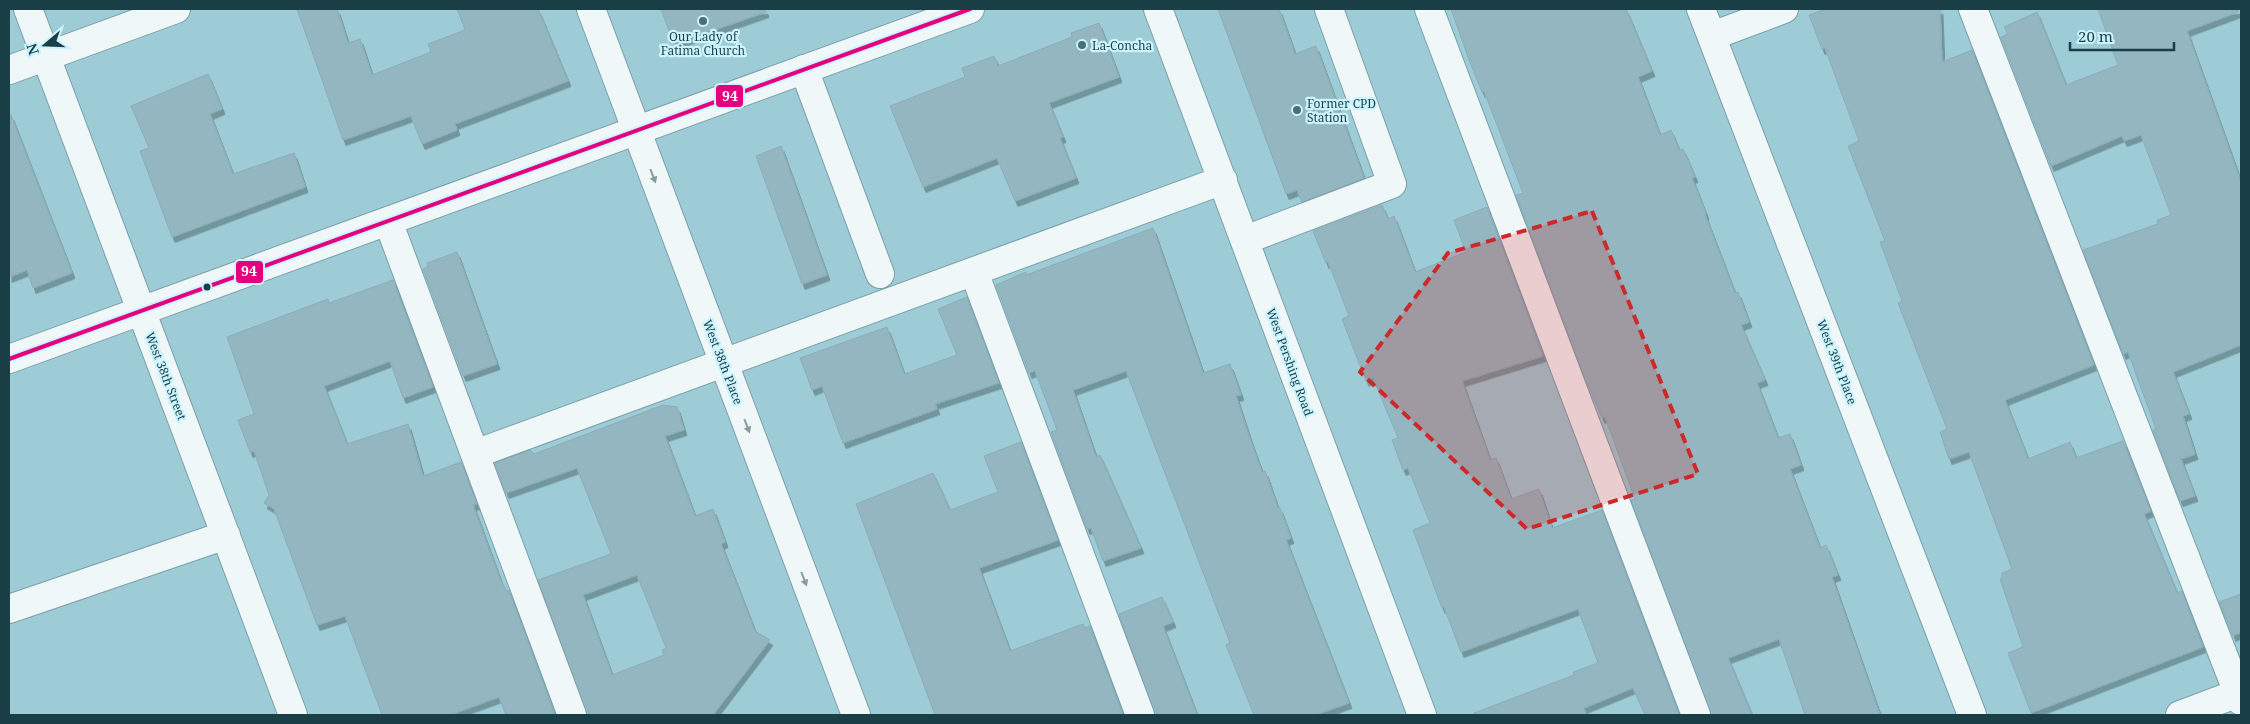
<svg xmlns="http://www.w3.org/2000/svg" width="2250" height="724" viewBox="0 0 2250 724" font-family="'Noto Serif',serif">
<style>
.building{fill:#94b6c1;stroke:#8badb9;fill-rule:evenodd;filter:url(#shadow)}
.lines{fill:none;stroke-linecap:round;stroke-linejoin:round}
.minor-casing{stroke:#7aa0a8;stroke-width:30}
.major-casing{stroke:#7aa0a8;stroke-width:30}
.minor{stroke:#f0f7f9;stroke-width:28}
.major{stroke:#f0f7f9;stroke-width:28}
.bus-1-casing{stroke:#ccf4fe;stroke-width:8}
.bus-1{stroke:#e5007d;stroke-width:4}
.oneway{fill:#869ba0}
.marked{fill:#cd292a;fill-opacity:0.2;stroke:#cd292a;stroke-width:4;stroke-dasharray:10 6;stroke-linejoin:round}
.poi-dot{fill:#487079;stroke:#ccf4fe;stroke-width:2}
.bus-dot{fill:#1b3f47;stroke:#ccf4fe;stroke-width:2}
.labels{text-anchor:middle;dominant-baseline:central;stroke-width:4.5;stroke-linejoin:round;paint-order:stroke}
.poi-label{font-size:12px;fill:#1b3f47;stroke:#ccf4fe;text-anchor:start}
.street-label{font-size:12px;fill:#1b3f47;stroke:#ccf4fe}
.line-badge{stroke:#ccf4fe;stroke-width:2}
.badge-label{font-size:14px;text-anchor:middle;font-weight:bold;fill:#fff}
</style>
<defs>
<filter id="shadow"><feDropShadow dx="3" dy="5.5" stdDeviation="0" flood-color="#0004"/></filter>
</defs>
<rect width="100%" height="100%" fill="#9dccd6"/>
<path class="building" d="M 297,9 L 337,9 L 348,43 L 360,39 L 372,75 L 431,52 L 428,44 L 465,30 L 457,9 L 538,9 L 568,81 L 455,124 L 457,130 L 422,144 L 411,116 L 343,140 Z
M 661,9 L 765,9 L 766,12 L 674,44 Z
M 1218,9 L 1279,9 L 1295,54 L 1316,46 L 1364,178 L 1302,202 L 1297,190 L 1286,194 Z
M 1451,9 L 1626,9 L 1652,71 L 1638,77 L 1660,135 L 1671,130 L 1679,150 L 1683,149 L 1695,177 L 1692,178 L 1706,214 L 1705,215 L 1735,293 L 1738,292 L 1749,322 L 1741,325 L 1765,380 L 1757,383 L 1778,438 L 1790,434 L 1801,465 L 1790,469 L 1820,548 L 1826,545 L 1838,575 L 1832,577 L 1880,715 L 1805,715 L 1779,639 L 1728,658 L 1752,715 L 1711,715 L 1631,500 L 1635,499 L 1605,417 L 1602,418 L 1582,371 L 1516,195 L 1523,193 L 1484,91 L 1482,92 L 1471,65 Z
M 1826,9 L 1940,9 L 1942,62 L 1972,50 L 2094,365 L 2005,400 L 2028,459 L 2070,442 L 2076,458 L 2123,441 L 2151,511 L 2144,514 L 2177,593 L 2182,591 L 2203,647 L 2031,713 L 2008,653 L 2023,647 L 2000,579 L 2002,578 L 2002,573 L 2012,569 L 1969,452 L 1949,459 L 1940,432 L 1947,429 L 1898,303 L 1902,301 L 1880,242 L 1885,241 L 1848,146 L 1859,141 L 1825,48 L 1822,49 L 1809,15 Z
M 2098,9 L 2237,9 L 2238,12 L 2187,31 L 2241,182 L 2241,345 L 2173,372 L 2189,414 L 2183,416 L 2195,454 L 2181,459 L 2195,496 L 2180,501 L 2153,430 L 2156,429 L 2128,352 L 2123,354 L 2083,250 L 2158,224 L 2157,220 L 2171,215 L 2141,135 L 2124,141 L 2122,136 L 2051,166 L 2001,37 L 2008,34 L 2004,27 L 2037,12 L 2066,85 L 2118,65 Z
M 1099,23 L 1119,77 L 1049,103 L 1063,137 L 1060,138 L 1076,178 L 1015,201 L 997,158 L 923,187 L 890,106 L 965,77 L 962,68 L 994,56 L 998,66 L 1072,37 L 1071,33 Z
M 208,74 L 222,109 L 210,114 L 233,174 L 294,153 L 305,187 L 172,237 L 140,151 L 149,148 L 131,106 Z
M 9,115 L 11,115 L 72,273 L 33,288 L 27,270 L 9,277 Z
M 781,146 L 827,275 L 802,284 L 756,156 Z
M 1382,205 L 1388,219 L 1394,216 L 1415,272 L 1466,252 L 1454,220 L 1487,207 L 1543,356 L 1462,381 L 1490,460 L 1496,458 L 1511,499 L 1539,489 L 1552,528 L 1602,510 L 1679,715 L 1645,715 L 1633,688 L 1584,708 L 1586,715 L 1475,715 L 1474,713 L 1574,675 L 1573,672 L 1598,663 L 1578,609 L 1461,652 L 1444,607 L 1442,608 L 1413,530 L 1430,523 L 1408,468 L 1403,470 L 1392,440 L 1398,438 L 1373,378 L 1366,381 L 1342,319 L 1349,316 L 1328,262 L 1326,263 L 1313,231 Z
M 1153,228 L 1203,373 L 1230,364 L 1241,395 L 1236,396 L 1249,436 L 1262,472 L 1265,471 L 1278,508 L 1280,508 L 1291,538 L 1286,540 L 1349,703 L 1315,715 L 1254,715 L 1226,645 L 1230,643 L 1126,371 L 1073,390 L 1096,457 L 1100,455 L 1141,548 L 1103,561 L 1091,528 L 1087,529 L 1051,432 L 1057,430 L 1035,371 L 1029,373 L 996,285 L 1026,272 L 1026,275 Z
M 457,252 L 497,364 L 463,376 L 423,269 L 428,267 L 427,263 Z
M 393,280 L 433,387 L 403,398 L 390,361 L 324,386 L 347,444 L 408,424 L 423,476 L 461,462 L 477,504 L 473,505 L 500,579 L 506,591 L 509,590 L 555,715 L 506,715 L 499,697 L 450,715 L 382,715 L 345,616 L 317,625 L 274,509 L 264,503 L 269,495 L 254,451 L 250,452 L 238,420 L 254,414 L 227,337 L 328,299 L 329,303 Z
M 967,297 L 999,383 L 935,404 L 937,409 L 843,443 L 822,386 L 812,390 L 800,358 L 887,327 L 904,374 L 957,355 L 938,309 Z
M 663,405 L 677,407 L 684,430 L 665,436 L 695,516 L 713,509 L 725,542 L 721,544 L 755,631 L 770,640 L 713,715 L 587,715 L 538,580 L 611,554 L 577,468 L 506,493 L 495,463 L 530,450 L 534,454 ZM 637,575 L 666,648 L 662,650 L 664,655 L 612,675 L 583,595 Z
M 1021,442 L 1058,540 L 979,568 L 1010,651 L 1083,624 L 1085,628 L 1090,626 L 1123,715 L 935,715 L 856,504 L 933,473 L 950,510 L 998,492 L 984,456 Z
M 2241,594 L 2241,632 L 2233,636 L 2219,602 Z
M 1162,597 L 1173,622 L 1163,626 L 1197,715 L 1155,715 L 1119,614 Z"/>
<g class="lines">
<g class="minor-casing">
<path id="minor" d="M 28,9 L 293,715
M 591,9 L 856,715
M 1158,9 L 1422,715
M 1429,9 L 1696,715
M 1701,9 L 1972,715
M 1973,9 L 2241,701
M 1712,36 L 1784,9
M 804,69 L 880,274
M 9,70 L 176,9
M 388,221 L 572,715
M 1245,240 L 1392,184 L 1329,9
M 974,272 L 1140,715
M 475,454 L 1223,180
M 9,609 L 226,535
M 2180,715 L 2241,692"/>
</g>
<g class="major-casing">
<path id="major" d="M 9,359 L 970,9"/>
</g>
<use href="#minor" class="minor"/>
<use href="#major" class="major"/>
<g class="bus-1-casing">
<path id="bus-1" d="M 9,359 L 970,9"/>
</g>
<use href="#bus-1" class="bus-1"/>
</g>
<defs><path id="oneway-solid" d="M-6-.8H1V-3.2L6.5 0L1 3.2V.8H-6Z" transform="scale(1.25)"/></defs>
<g class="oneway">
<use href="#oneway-solid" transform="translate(653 176) rotate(69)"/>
<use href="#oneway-solid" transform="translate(747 426) rotate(69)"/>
<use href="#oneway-solid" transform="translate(804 579) rotate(69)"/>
</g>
<path class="marked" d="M 1592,211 L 1698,474 L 1527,529 L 1360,372 L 1448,253 Z"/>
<g class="poi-dot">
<circle cx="703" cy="21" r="5"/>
<circle cx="1082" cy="45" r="5"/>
<circle cx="1297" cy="110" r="5"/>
</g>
<circle class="bus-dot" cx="207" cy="287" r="4.5"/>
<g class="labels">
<g class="poi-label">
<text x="703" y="36" text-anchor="middle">Our Lady of<tspan x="703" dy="14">Fatima Church</tspan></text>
<text x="1092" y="45">La-Concha</text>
<text x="1307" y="103">Former CPD<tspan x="1307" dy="14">Station</tspan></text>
</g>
<g class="street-label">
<text transform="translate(723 362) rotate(69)">West 38th Place</text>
<text transform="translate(1290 362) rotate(70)">West Pershing Road</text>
<text transform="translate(1837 362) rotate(69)">West 39th Place</text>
<text transform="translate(166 376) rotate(69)">West 38th Street</text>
</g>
</g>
<g class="line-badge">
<rect x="715" y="84" width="29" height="24" rx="5" fill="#e5007d"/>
<rect x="235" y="260" width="29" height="24" rx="5" fill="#e5007d"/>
</g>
<g class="badge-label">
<text x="730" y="101">94</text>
<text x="249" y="276">94</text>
</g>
<rect width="2250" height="724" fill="none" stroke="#1b3f47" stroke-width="20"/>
<g transform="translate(45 45) rotate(251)" stroke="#ccf4fe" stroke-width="4" paint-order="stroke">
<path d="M0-4L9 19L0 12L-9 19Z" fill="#1b3f47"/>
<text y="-8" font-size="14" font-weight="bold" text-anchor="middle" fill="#1b3f47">N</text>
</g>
<path d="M2070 42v8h104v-8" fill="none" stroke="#1b3f47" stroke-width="2.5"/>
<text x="2078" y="42" font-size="15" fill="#1b3f47" stroke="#ccf4fe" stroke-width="4" paint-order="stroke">20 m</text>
</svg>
